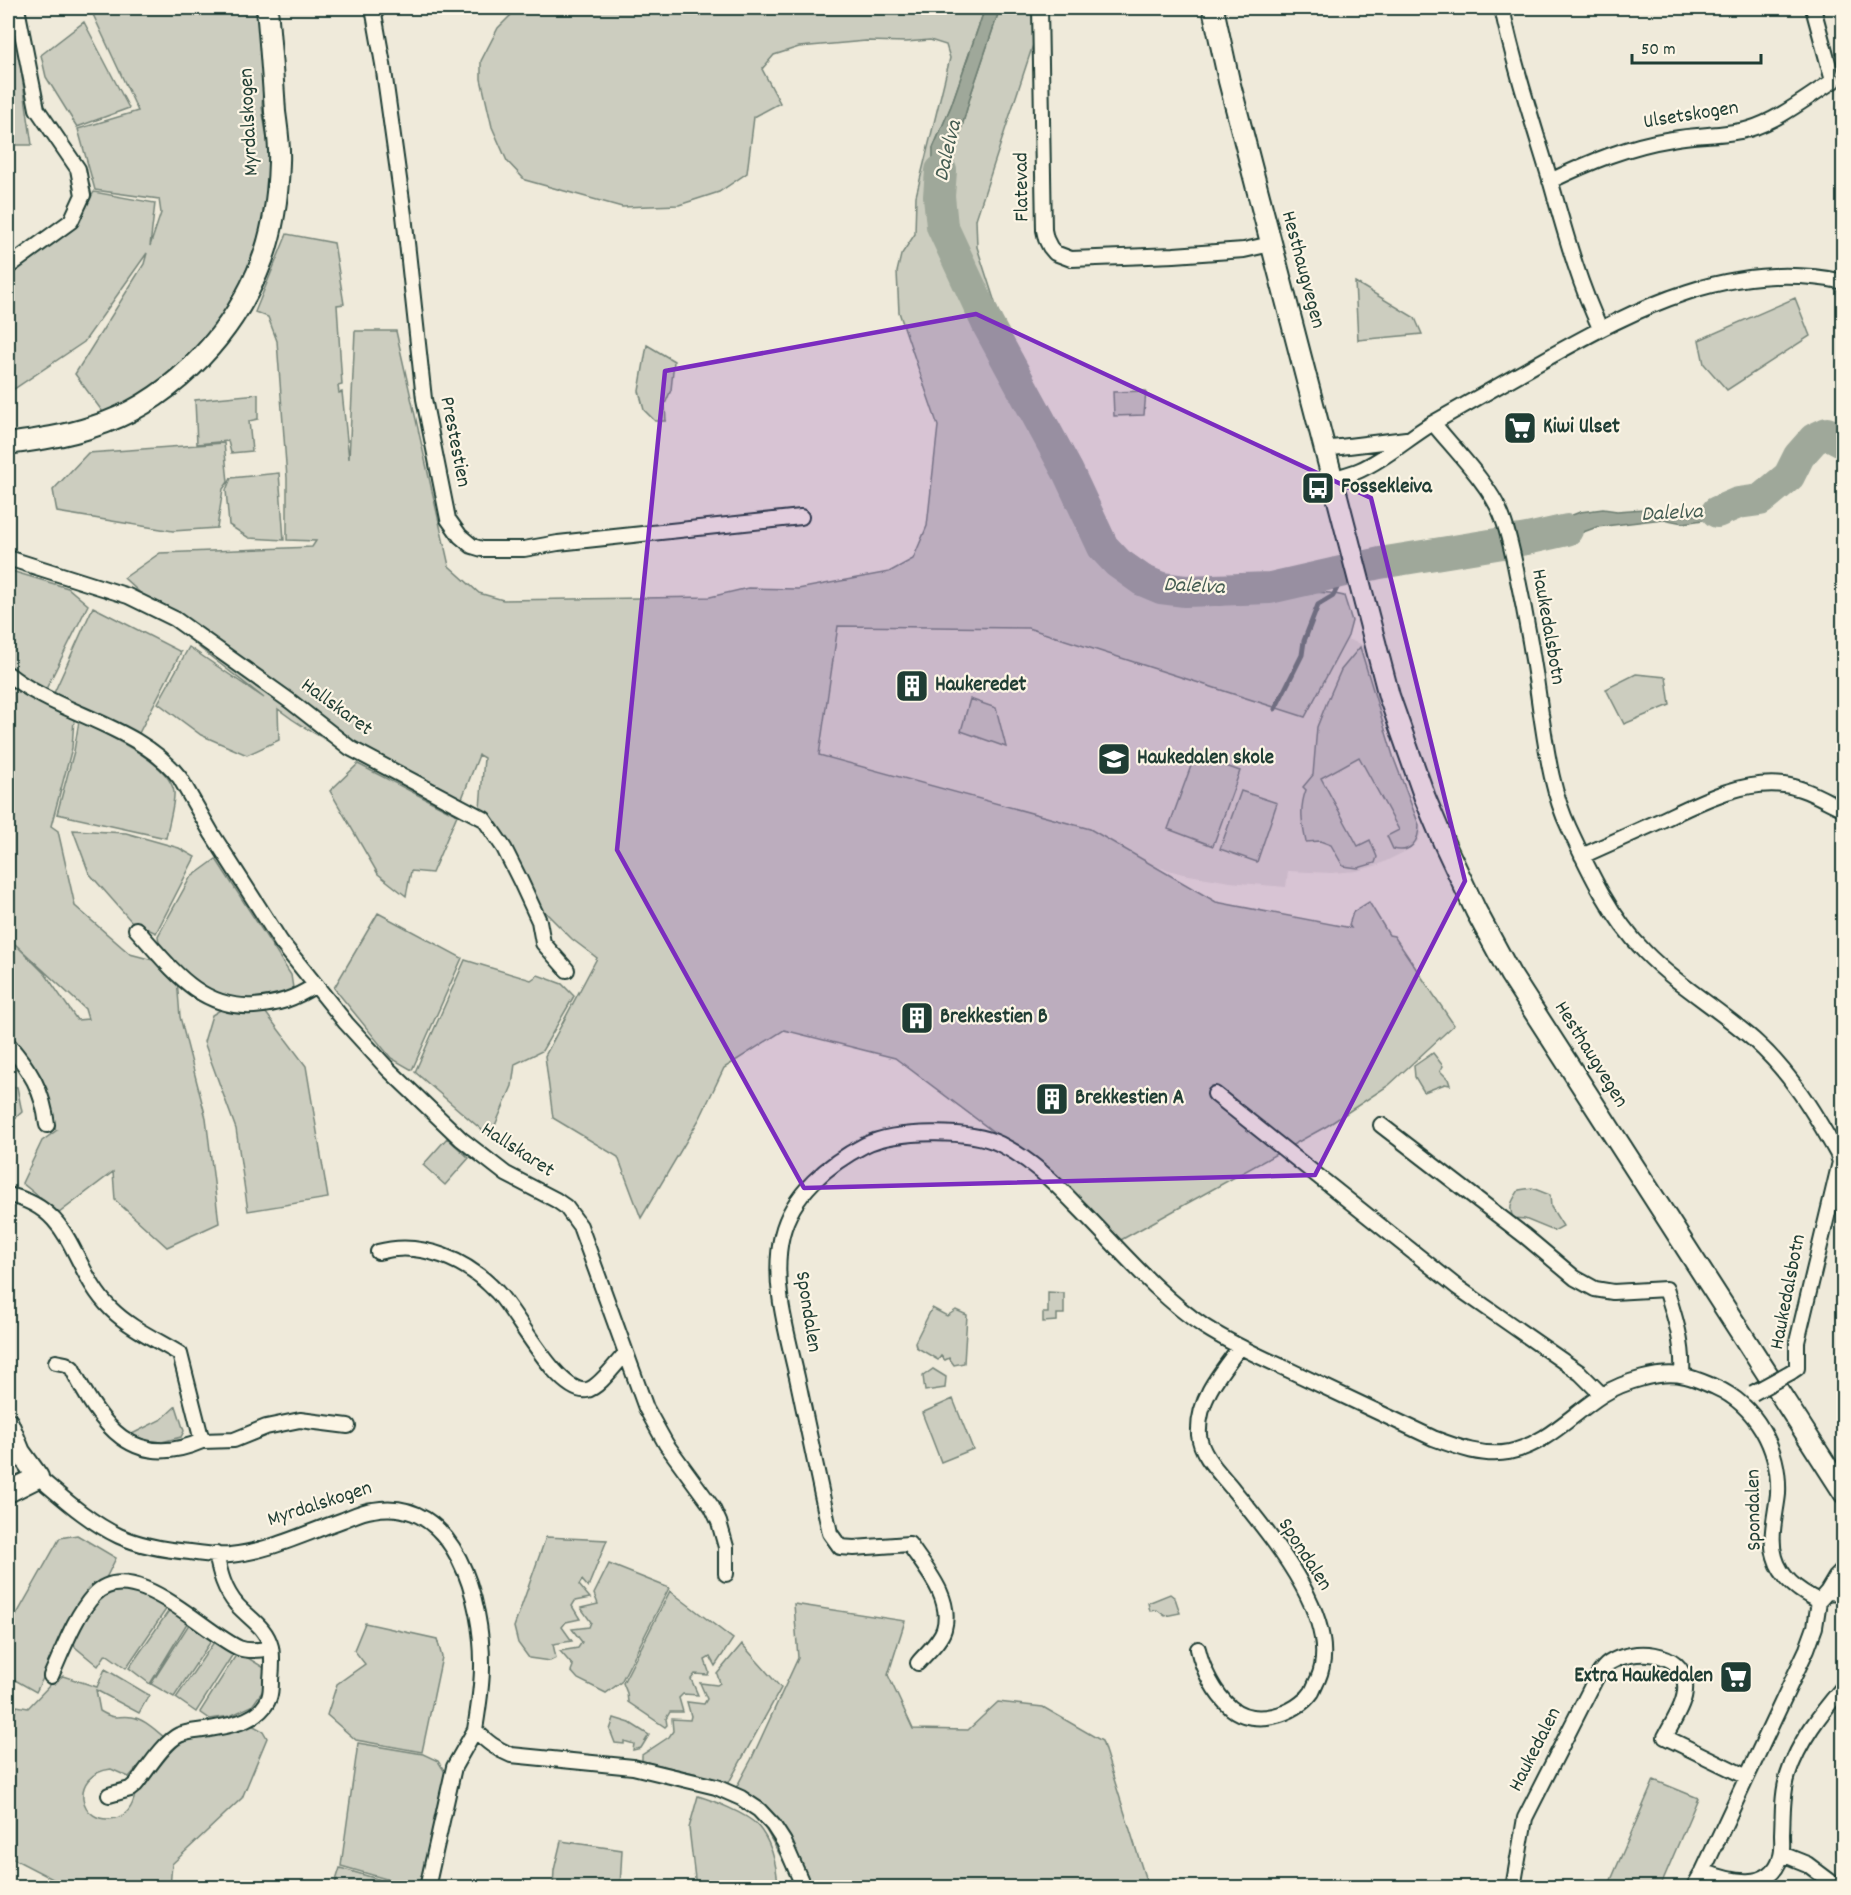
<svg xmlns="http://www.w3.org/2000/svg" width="1851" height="1895" viewBox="0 0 1851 1895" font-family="Dekko,sans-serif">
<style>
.built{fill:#dedbcc}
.green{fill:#cccdbf;stroke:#76857a;stroke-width:1.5;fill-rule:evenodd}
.water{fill:#9fa89a;stroke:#6c7d71;stroke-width:1.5}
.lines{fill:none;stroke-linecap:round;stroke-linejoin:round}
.stream{stroke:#6c7d71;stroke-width:5}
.river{stroke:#9fa89a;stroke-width:32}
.street-casing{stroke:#1f3d34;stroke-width:18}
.secondary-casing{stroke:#1f3d34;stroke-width:24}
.street{stroke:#fcf5e5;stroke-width:14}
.secondary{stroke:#fcf5e5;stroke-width:20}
.street-bridge-casing{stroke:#1f3d34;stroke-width:18;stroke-linecap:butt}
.street-bridge{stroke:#fcf5e5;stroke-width:14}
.marked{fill:#7b2cbf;fill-opacity:0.2;stroke:#7b2cbf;stroke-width:4.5;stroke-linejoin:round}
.labels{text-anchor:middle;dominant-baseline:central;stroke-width:4.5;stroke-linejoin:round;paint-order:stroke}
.street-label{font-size:21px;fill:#1f3d34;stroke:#fcf5e5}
.poi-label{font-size:21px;font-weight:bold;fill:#1f3d34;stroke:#fcf5e5;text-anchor:start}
.water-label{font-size:22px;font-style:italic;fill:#455d53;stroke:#fcf5e5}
</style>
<rect width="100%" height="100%" fill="#efeada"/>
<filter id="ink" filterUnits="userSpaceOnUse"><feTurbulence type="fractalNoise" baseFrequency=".0167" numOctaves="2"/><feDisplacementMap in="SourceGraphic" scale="12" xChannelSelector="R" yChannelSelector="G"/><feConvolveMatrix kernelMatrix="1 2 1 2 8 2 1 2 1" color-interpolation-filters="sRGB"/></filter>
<g filter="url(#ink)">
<path class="built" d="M 838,626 L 1028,628 L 1315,694 L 1347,639 L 1363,645 L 1395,763 L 1421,827 L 1421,833 L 1418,841 L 1408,850 L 1378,865 L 1357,871 L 1331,873 L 1288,871 L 1286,887 L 1230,882 L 1183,874 L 1154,866 L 1090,829 L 819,755 Z"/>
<path class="green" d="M 8,8 L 12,8 L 32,145 L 8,145 Z
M 90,8 L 256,8 L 265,55 L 262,107 L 275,191 L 265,257 L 176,390 L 130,422 L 110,422 L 75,374 L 144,264 L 147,253 L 84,342 L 8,393 L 8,276 L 77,222 L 94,192 L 155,203 L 150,246 L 161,213 L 159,199 L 95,190 L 78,129 L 138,111 Z
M 518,8 L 985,8 L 951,106 L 933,148 L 947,214 L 946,184 L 971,94 L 1000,8 L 1045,8 L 976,219 L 977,247 L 999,315 L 1045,418 L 1092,538 L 1109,563 L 1141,590 L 1167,600 L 1219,605 L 1312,592 L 1330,593 L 1344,596 L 1352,621 L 1348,636 L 1305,717 L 1028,628 L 838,626 L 819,755 L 1090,829 L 1216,902 L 1351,928 L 1349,925 L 1353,912 L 1369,902 L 1389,935 L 1394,936 L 1454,1025 L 1389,1085 L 1327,1126 L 1119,1241 L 1059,1181 L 895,1058 L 784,1030 L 724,1068 L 700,1118 L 641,1218 L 618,1157 L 553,1118 L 545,1056 L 597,958 L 572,939 L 543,910 L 479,821 L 484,758 L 479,755 L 461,801 C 399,773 331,750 278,709 L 279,740 L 247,755 L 201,735 L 158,703 L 189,647 L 264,698 L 201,649 L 124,578 L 160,553 L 312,547 L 316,541 L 287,540 L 287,478 L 277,341 L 268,317 L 255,312 L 287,234 L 334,243 L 344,304 L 337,305 L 342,385 L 338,386 L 339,393 L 342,392 L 349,459 L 355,331 L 396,331 L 449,566 L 479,593 L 503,600 L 710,597 L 748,588 L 798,589 L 889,572 L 913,559 L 927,526 L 938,426 L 899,312 L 897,272 L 901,255 L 915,234 L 916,196 L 950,58 L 946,45 L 930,40 L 906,42 L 866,41 L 799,47 L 774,55 L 762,69 L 780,103 L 754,117 L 747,173 L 719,192 L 679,205 L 622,207 L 525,180 L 507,161 L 492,127 L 481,79 L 481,61 L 498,28 Z
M 84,22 L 129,108 L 77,127 L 46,77 L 41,55 Z
M 1355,282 L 1415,318 L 1422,334 L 1358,340 Z
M 1795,298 L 1810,336 L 1727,390 L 1704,364 L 1699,340 Z
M 647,345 L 674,361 L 671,390 L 665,404 L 666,421 L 655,421 L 644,410 L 639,391 Z
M 1146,391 L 1144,415 L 1114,416 L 1113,392 Z
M 258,394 L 258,419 L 249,421 L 252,451 L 231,453 L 228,441 L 197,444 L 195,400 Z
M 224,443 L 228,482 L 223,489 L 217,528 L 173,531 L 57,512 L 53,490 L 88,453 Z
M 279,473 L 284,540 L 249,538 L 229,525 L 226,490 L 231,478 Z
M 8,570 L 68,588 L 88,605 L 46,689 L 28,681 L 8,667 Z
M 93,607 L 181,652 L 138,735 L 54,693 Z
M 1360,647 L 1394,759 L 1419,825 C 1419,841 1411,854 1393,849 L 1387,836 L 1399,830 L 1359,757 L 1321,778 L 1358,846 L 1370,840 L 1377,857 L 1375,863 L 1358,868 L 1343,866 L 1331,845 L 1320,841 L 1306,842 C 1302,824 1299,808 1306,790 L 1303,787 L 1313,775 L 1317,727 L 1327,702 L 1341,670 Z
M 1636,674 L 1666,677 L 1670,705 L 1624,724 L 1606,689 Z
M 8,686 L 74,719 L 72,748 L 51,826 L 58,831 L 75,906 L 130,954 L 176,966 L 180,1017 L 206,1118 L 219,1223 L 167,1247 L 115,1200 L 113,1172 L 59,1213 L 22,1183 L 42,1141 L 57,1130 L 50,1128 L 46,1090 L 29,1062 L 8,1035 ZM 15,944 L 85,1009 L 88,1019 L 77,1020 L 46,975 Z
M 970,699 L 996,708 L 1006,747 L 961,731 Z
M 79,721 C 105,735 169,761 174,792 C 175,803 168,826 166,838 L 57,814 L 74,751 Z
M 1195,755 L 1240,771 L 1213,846 L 1168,829 Z
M 358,764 L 457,815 L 432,873 L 411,871 L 406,896 L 378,874 L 330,791 Z
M 1241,791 L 1277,803 L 1257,862 L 1220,849 Z
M 73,830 L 126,833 L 179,848 L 195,857 L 156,933 L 131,921 L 89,873 Z
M 216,859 L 291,975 L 293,988 L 285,997 L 243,1000 L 209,993 L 182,972 L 159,944 L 158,936 L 190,878 Z
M 378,913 L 462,958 L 412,1070 L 391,1058 L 334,988 Z
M 465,960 L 531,980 L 538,975 L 562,984 L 574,996 L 542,1051 L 515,1064 L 512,1086 L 490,1137 L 415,1072 Z
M 225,1007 L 247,1013 L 266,1013 L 306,1066 L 328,1198 L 248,1211 L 236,1129 L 204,1042 L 212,1015 Z
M 1433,1053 L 1443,1066 L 1440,1071 L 1448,1079 L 1450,1085 L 1445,1084 L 1424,1092 L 1415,1077 L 1414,1066 Z
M 8,1086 L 17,1087 L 22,1112 L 8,1125 Z
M 447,1138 L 469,1158 L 445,1185 L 423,1165 Z
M 1532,1188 L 1550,1195 L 1551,1207 L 1563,1226 L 1554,1231 L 1525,1219 L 1513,1218 C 1508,1206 1512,1201 1519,1190 Z
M 1048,1292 L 1064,1293 L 1064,1314 L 1057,1314 L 1057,1321 L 1043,1322 L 1043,1313 L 1048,1313 Z
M 932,1308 L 947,1316 L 956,1310 L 967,1315 L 964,1363 L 954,1365 L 949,1358 L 945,1360 L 941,1356 L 938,1360 L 916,1347 L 915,1342 Z
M 933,1369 L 946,1377 L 945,1388 L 925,1391 L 923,1376 Z
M 953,1399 L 973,1449 L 941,1462 L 922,1413 Z
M 176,1406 L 184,1431 L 181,1437 L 154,1444 L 130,1435 L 162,1419 Z
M 77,1535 L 116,1558 L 105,1580 L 94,1584 L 78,1609 L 36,1692 L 8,1676 L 8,1630 L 60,1538 Z
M 546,1537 L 607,1540 L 588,1587 L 582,1580 L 579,1585 L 590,1598 L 575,1601 L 572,1606 L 580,1619 L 566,1622 L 562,1627 L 572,1641 L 553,1644 L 556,1658 L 550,1661 L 529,1658 L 518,1643 L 514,1627 Z
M 609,1564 L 669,1588 L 621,1682 L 606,1693 L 578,1679 L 571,1671 L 573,1666 L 560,1651 L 578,1648 L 582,1642 L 572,1629 L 589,1627 L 591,1622 L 581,1608 L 598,1604 L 594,1594 Z
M 105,1589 C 131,1589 145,1595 167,1608 L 126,1668 L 106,1654 L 98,1666 L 75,1647 L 73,1638 L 94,1600 Z
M 670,1591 L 733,1639 L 715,1666 L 710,1657 L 705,1660 L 709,1672 L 708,1675 L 695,1674 L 691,1679 L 698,1695 L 683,1694 L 679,1698 L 683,1712 L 670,1712 L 666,1719 L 667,1725 L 665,1727 L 628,1702 L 627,1693 L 623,1683 Z
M 1170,1594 L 1175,1598 L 1180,1613 L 1165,1616 L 1157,1610 L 1150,1611 L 1148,1603 Z
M 794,1604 L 905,1621 L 888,1675 L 913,1729 L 968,1730 L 998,1702 L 1043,1707 L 1102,1741 L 1148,1887 L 798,1887 L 762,1823 L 751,1812 L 730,1799 L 751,1760 L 798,1658 Z
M 170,1609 L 189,1620 L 150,1684 L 129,1668 Z
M 191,1621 L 213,1638 L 174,1697 L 151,1684 Z
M 365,1623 L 437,1639 L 442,1657 L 422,1752 L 356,1740 L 327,1715 L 337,1684 L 365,1664 L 354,1650 Z
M 216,1639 L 235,1651 L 196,1712 L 176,1698 Z
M 742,1644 L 781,1688 L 728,1784 L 698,1774 L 642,1761 L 642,1755 L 669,1737 L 673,1731 L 672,1719 L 690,1720 L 691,1716 L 687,1702 L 704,1704 L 707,1699 L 700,1683 L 717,1685 L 720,1683 L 717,1674 Z
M 238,1652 L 266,1669 L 267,1685 L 252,1706 L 230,1716 L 210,1719 L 200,1712 Z
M 105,1669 L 149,1695 L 139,1713 L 96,1690 L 100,1711 C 117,1721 115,1715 132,1717 C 144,1719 155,1730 164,1737 L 129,1777 L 111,1769 C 68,1774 78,1827 116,1818 C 128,1815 133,1806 135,1794 C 148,1779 159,1759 174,1747 C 190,1732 228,1729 250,1724 L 263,1731 L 267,1738 L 242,1798 L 172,1864 L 170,1887 L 68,1887 L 10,1857 L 8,1853 L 8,1732 L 17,1706 L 28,1708 L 51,1684 L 63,1676 L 97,1687 Z
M 614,1718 L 630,1723 L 649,1735 L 641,1748 L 633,1750 L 634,1744 L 624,1741 L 624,1744 L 615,1743 L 610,1730 Z
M 358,1743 L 423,1754 L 438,1761 L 445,1772 L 424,1887 L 414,1887 L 341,1866 Z
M 1654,1780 L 1698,1798 L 1660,1887 L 1608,1887 Z
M 698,1796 C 712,1800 747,1814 757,1825 C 772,1842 777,1867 778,1887 L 696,1887 L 689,1828 Z
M 561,1841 L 622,1850 L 620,1887 L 553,1887 L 554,1870 Z
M 340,1868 L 405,1887 L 334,1887 Z"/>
<path class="water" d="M 985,8 L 1000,8 L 971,94 L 946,184 L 948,214 L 932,211 L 933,148 L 951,106 Z
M 1750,494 L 1759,496 L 1754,507 L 1748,504 L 1716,518 L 1683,523 L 1663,519 L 1597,527 L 1578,534 L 1547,540 L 1528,549 L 1526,533 L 1580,512 L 1603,509 L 1617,511 L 1644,509 L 1658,514 L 1693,515 L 1728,505 L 1738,498 Z"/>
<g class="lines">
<path class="stream" d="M 1275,709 L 1302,655 L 1304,641 L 1318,605 L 1333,596 L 1338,586 L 1338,574"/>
<path class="river" d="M 941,171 L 939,196 L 942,226 L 988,325 L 1068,472 L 1103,547 L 1118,563 L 1142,580 L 1161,588 L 1185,591 L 1270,588 L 1380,563 L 1527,539 L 1567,530
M 1717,512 L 1738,503 L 1760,500 L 1765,496 L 1789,476 L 1799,456 L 1814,439 L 1827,433 L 1844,442"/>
<g class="street-casing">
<path id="street" d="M 373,8 L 383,64 L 404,215 L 424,399 L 448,519 L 460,536 L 472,546 L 482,549 L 524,549 L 558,543 L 801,517
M 1040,8 L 1044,230 L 1046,239 L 1050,247 L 1055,253 L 1071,259 L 1174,255 L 1244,250 L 1271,244
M 1502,8 C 1514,65 1532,120 1549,176 C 1564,228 1577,279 1600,328
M 1813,8 L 1833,81
M 1550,181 C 1590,162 1628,146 1672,139 C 1697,134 1724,136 1749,129 C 1779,120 1806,98 1833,81
M 8,267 L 71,221 L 83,195 L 78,169 L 37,109 L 17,8
M 1433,423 C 1454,449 1489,484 1501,514 C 1509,533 1513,555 1517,575 C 1527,621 1535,668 1541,714 C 1547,753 1552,792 1569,828 C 1589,871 1611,918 1645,952 C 1677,985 1719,1009 1754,1040 C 1790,1072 1814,1112 1837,1153 L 1840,1162 L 1797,1342 L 1797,1368 L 1791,1372
M 1324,449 L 1406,439
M 1332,479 C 1341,476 1351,474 1360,470 C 1387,458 1408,438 1433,423 C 1470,402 1507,381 1544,360 C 1638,307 1732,258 1844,282
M 8,558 L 128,596 L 175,619 L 290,701 L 350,748 L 484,819 L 504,848 L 521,882 L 539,921 L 543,943 L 567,970
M 8,674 C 59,715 139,725 180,778 L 212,834 L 281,942 L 346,1023 L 388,1069 L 461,1139 L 506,1174 L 556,1200 L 566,1207 L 580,1226 L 646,1408 L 666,1444 L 712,1507 L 719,1522 L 726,1547 L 726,1574
M 1582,856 C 1609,844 1635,832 1662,820 C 1700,802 1741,780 1784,785 C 1806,788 1824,800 1844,809
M 136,929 C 170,966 198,1009 254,1006 C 278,1004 294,999 314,986
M 8,1044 C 30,1070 43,1090 47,1125
M 1215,1094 L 1457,1287 L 1580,1373 L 1602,1395
M 1381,1125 L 1525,1236 L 1575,1278 L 1595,1289 L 1613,1292 L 1666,1289 C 1675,1317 1684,1345 1682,1375
M 8,1195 C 76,1209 70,1269 111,1309 C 130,1328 157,1340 180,1354 L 202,1441 C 133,1471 100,1425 72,1368 L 66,1364 L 56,1362
M 378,1252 C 421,1240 467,1260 497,1292 C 517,1312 558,1395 587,1390 C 599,1388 617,1362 626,1353
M 202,1441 L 234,1440 L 266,1427 L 300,1420 L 348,1426
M 38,1477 C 63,1498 89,1522 119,1536 C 141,1546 166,1550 190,1552 C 203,1554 217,1556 230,1555 C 270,1551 306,1533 343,1520 C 353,1516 363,1511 373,1510 C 456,1495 483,1603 482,1667 C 482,1688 478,1709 475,1730 C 487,1742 496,1749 511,1755 L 633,1767 L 716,1787 L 741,1798 L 759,1810 L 773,1825 L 784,1842 L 804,1888
M 1827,1592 L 1844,1593
M 1198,1649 C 1203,1670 1214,1693 1231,1708 C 1254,1727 1296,1715 1312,1692 C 1314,1688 1316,1683 1318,1679 C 1344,1620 1267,1532 1232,1488 C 1220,1473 1201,1456 1199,1435 C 1197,1400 1220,1373 1240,1347
M 918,1663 C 926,1653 940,1642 944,1629 C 953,1598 925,1568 909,1544 L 854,1548 L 840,1547 L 830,1533 C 819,1481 808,1429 797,1377 C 787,1332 771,1282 782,1235 C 792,1194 828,1164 865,1145 C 895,1130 970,1129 1000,1144 C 1030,1159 1054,1182 1077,1206 C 1116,1245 1159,1297 1205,1327 C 1232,1344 1260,1357 1289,1370 C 1337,1393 1385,1415 1433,1438 C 1457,1447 1483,1457 1509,1452 C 1547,1444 1571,1415 1602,1395 C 1623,1382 1660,1370 1685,1376 C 1695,1378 1705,1383 1715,1387 C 1756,1405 1780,1449 1778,1494 C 1776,1514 1769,1537 1775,1557 C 1781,1579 1800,1592 1819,1601
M 51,1676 C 63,1650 74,1617 94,1595 C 132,1554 204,1633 239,1648 C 249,1652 261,1650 271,1648
M 109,1795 L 130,1789 L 136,1784 C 147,1770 164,1742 179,1735 C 188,1731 200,1731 210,1729 C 232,1725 260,1721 269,1698 C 271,1693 271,1685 271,1680 C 272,1669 273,1657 271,1647 C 266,1627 250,1619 237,1605 C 224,1590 220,1573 216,1554
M 1782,1854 L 1807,1864 L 1839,1888
M 1703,1871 C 1728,1881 1771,1893 1781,1856 C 1783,1849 1782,1841 1782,1834 C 1783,1814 1782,1794 1788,1775 C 1798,1742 1822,1712 1844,1686
M 427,1888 L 454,1767 L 475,1730
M 1513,1888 L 1525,1818 L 1596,1678 C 1600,1672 1603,1667 1609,1663 C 1631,1648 1683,1649 1685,1684 C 1687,1702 1673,1721 1665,1737 L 1747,1777
M 1693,1888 L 1703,1871 L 1807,1649 L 1815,1627 L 1819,1601 L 1827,1592 L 1836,1577 L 1844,1569"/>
</g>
<g class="secondary-casing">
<path id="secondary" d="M 1213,8 L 1229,81 L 1389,696 L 1425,798 L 1444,843 L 1476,911 L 1510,974 L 1844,1493
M 8,444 C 36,440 65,436 92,427 C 165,405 227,342 257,273 C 272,239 278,199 279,162 C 280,145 277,128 275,112 C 273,77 270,42 267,8
M 8,1423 L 20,1452 L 38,1477 L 8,1492"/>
</g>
<use href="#street" class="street"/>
<use href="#secondary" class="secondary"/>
<g class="street-bridge-casing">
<path id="street-bridge" d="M 1753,1393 L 1791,1372"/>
</g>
<use href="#street-bridge" class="street-bridge"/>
</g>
</g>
<path class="marked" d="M 976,314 L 1371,498 L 1465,881 L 1315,1175 L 804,1188 L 617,850 L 665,371 Z"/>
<defs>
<g id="supermarket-square" transform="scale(1.725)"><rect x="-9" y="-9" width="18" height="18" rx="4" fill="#1f3d34" stroke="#fcf5e5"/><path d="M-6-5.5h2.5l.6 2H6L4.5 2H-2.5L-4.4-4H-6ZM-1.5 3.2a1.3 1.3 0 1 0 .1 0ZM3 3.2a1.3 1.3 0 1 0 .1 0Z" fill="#fff"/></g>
<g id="bus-square" transform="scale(1.725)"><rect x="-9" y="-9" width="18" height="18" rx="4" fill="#1f3d34" stroke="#fcf5e5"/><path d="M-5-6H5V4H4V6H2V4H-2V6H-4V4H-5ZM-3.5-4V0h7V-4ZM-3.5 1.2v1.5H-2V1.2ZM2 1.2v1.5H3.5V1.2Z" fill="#fff"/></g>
<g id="building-square" transform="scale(1.725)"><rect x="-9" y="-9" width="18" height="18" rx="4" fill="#1f3d34" stroke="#fcf5e5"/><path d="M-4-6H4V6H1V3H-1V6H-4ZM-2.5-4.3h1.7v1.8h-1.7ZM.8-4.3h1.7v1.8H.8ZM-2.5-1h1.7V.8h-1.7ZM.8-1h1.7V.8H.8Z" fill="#fff"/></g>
<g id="school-square" transform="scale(1.725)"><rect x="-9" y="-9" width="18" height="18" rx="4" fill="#1f3d34" stroke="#fcf5e5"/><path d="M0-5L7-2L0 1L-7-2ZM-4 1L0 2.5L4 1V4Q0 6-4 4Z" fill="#fff"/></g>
</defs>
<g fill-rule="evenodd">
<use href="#supermarket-square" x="1520" y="428"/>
<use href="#bus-square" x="1318" y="488"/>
<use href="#building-square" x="912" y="686"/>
<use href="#school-square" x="1114" y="759"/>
<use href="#building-square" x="917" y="1018"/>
<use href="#building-square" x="1052" y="1099"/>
<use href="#supermarket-square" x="1736" y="1677"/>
</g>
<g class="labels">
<g class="street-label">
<text transform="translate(1691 116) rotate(-9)">Ulsetskogen</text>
<text transform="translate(250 122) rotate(-93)">Myrdalskogen</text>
<text transform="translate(1023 187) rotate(-91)">Flatevad</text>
<text transform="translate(1302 270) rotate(75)">Hesthaugvegen</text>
<text transform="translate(454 442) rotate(79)">Prestestien</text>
<text transform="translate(1547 627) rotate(80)">Haukedalsbotn</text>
<text transform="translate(336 708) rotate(36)">Hallskaret</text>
<text transform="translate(1590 1055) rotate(58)">Hesthaugvegen</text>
<text transform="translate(517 1151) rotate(33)">Hallskaret</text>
<text transform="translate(1789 1292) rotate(-79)">Haukedalsbotn</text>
<text transform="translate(807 1312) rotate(81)">Spondalen</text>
<text transform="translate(320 1505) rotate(-18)">Myrdalskogen</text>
<text transform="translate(1755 1510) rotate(-91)">Spondalen</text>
<text transform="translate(1304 1555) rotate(57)">Spondalen</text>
<text transform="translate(1536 1750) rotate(-63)">Haukedalen</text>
</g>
<g class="poi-label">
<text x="1543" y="428">Kiwi Ulset</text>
<text x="1341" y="488">Fossekleiva</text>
<text x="935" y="686">Haukeredet</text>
<text x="1137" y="759">Haukedalen skole</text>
<text x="940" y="1018">Brekkestien B</text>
<text x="1075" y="1099">Brekkestien A</text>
<text x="1713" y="1677" text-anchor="end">Extra Haukedalen</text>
</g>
<g class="water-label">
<text transform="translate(949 151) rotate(-77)">Dalelva</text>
<text transform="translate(1672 514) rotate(-3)">Dalelva</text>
<text transform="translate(1194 587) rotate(3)">Dalelva</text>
</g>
</g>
<rect width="1851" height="1895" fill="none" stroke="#fcf5e5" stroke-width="30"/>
<rect x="15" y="15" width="1821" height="1865" fill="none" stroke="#1f3d34" stroke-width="2" filter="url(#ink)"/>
<path d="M1632 54v9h129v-9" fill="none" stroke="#1f3d34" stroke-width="3"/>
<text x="1641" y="54" font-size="18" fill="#1f3d34" stroke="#fcf5e5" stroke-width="4.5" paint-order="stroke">50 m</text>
</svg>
